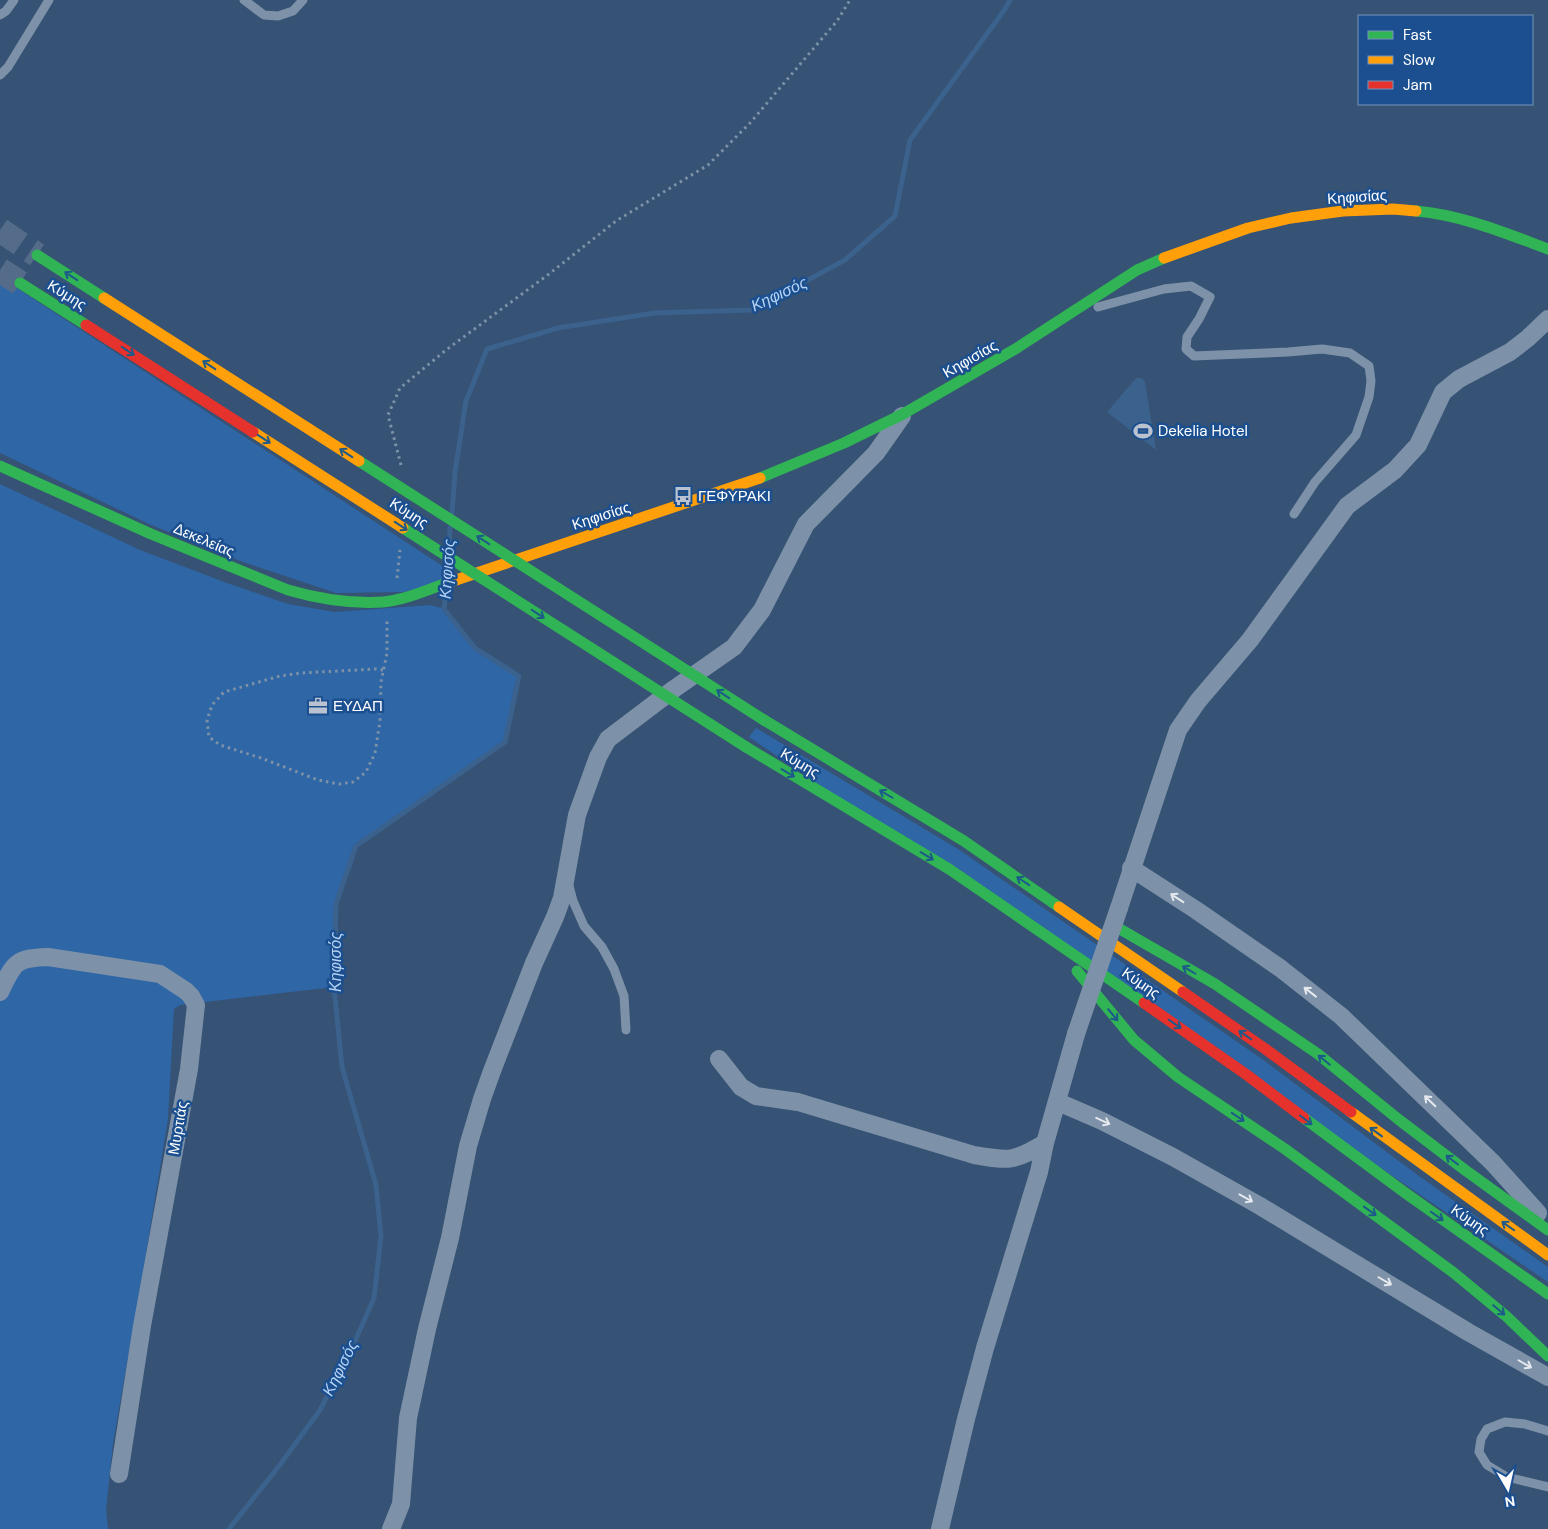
<svg xmlns="http://www.w3.org/2000/svg" width="1548" height="1529" viewBox="0 0 1548 1529" font-family="'DM Sans',sans-serif">
<style>
.green{fill:#2f66a5}
.water{fill:#3b618d}
.lines{fill:none;stroke-linecap:round;stroke-linejoin:round}
.stream{stroke:#3b618d;stroke-width:5}
.secondary-tunnel{stroke:#546c89;stroke-width:25;stroke-dasharray:25 12;stroke-linecap:butt}
.path{stroke:#7d92a8;stroke-width:3;stroke-dasharray:2.5 4;stroke-linecap:butt}
.lane{stroke:#7d92a8;stroke-width:9}
.street{stroke:#7d92a8;stroke-width:18}
.fast{stroke:#30b455;stroke-width:11}
.slow{stroke:#ff9f0a;stroke-width:11}
.jam{stroke:#e5322d;stroke-width:11}
.street-bridge{stroke:#7d92a8;stroke-width:18}
.fast-bridge{stroke:#30b455;stroke-width:11}
.slow-bridge{stroke:#ff9f0a;stroke-width:11}
.jam-bridge{stroke:#e5322d;stroke-width:11}
.oneway{stroke:#1d5989}
.oneway2{stroke:#e5e9ee}
.labels{text-anchor:middle;dominant-baseline:central;stroke-width:5;stroke-linejoin:round;paint-order:stroke}
.street-label{font-size:15px;fill:#fff;stroke:#1b4f8f}
.poi-label{font-size:15px;fill:#fff;stroke:#1b4f8f;text-anchor:start}
.water-label{font-size:16px;font-style:italic;fill:#b5d3f5;stroke:#1b4f8f}
</style>
<rect width="100%" height="100%" fill="#365274"/>
<path class="green" d="M 0,277 L 461,578 L 404,592 L 336,593 L 243,562 L 149,524 L 0,453 Z
M 0,484 L 140,550 L 227,583 L 288,604 L 335,612 L 431,605 L 444,609 L 475,648 L 519,676 L 505,742 L 356,846 L 336,904 L 334,987 L 180,1005 L 174,1009 L 168,1119 L 144,1266 L 113,1443 L 106,1510 L 108,1529 L 0,1529 Z
M 756,728 L 958,849 L 1262,1059 L 1419,1176 L 1548,1267 L 1548,1282 L 749,737 Z"/>
<path class="water" d="M 1136,378 L 1142,378 L 1145,382 L 1156,450 L 1107,412 Z"/>
<g class="lines">
<path class="stream" d="M 452,513 L 455,472 L 466,401 L 487,349 L 558,328 L 654,313 L 752,310 L 845,260 L 895,216 L 910,140 L 1005,9 L 1010,0
M 449,547 L 450,528
M 229,1529 L 279,1466 L 320,1410 L 352,1348 L 374,1298 L 381,1236 L 376,1185 L 342,1067 L 334,987 L 336,904 L 356,846 L 505,742 L 519,676 L 475,648 L 444,609 L 446,591"/>
<path class="secondary-tunnel" d="M 0,230 L 37,255
M 0,270 L 20,283"/>
<path class="path" d="M 401,465 L 388,415 L 400,388 L 446,350 L 549,274 L 616,221 L 708,165 L 750,123 L 837,21 L 850,0
M 397,578 L 400,550
M 383,670 L 376,669 L 301,673 L 280,676 L 224,692 L 212,705 L 207,720 L 209,737 L 220,745 L 261,758 L 318,780 L 339,784 L 353,782 L 366,772 L 375,753 L 380,721 L 381,682 L 387,653 L 387,621"/>
<path class="lane" d="M 244,0 L 264,15 L 278,16 L 293,11 L 303,0
M 0,15 L 6,11 L 14,0
M 0,75 L 8,67 L 49,0
M 1098,307 L 1164,289 L 1191,286 L 1210,297 L 1199,319 L 1187,337 L 1186,349 L 1194,356 L 1288,352 L 1322,349 L 1350,353 L 1369,366 L 1371,381 L 1369,397 L 1356,435 L 1315,482 L 1294,514
M 569,886 L 573,901 L 584,926 L 602,947 L 614,969 L 624,996 L 626,1030
M 1548,1431 L 1525,1424 L 1505,1422 L 1487,1429 L 1481,1439 L 1479,1452 L 1487,1465 L 1507,1477 L 1548,1487"/>
<path class="street" d="M 1131,868 L 1196,910 L 1280,968 L 1341,1016 L 1493,1163 L 1538,1213
M 1119,908 L 1178,730 L 1198,701 L 1250,640 L 1347,506 L 1395,470 L 1418,445 L 1443,392 L 1459,379 L 1510,352 L 1528,338 L 1548,319
M 0,992 C 14,963 15,958 48,957 L 160,974 L 186,991 L 191,996 L 196,1005 L 189,1069 L 142,1326 L 119,1474
M 719,1059 L 741,1087 L 756,1096 L 798,1102 L 974,1155 C 1009,1161 1014,1162 1045,1143
M 1058,1102 L 1102,1121 L 1173,1157 L 1260,1206 L 1468,1332 L 1548,1377
M 391,1529 L 401,1504 L 408,1418 L 427,1329 L 450,1238 L 468,1146 L 482,1099 L 492,1071 L 534,963 L 555,917 L 562,898 L 577,815 L 598,757 L 608,739 L 674,689 L 734,647 L 762,610 L 806,524 L 876,453 L 902,416
M 940,1529 L 966,1419 L 985,1348 L 1039,1172 L 1045,1143 L 1076,1034"/>
<path class="fast" d="M 1416,211 C 1462,215 1505,233 1548,249
M 37,255 L 104,298
M 20,283 L 86,325
M 0,466 L 151,534 L 288,590 C 319,599 351,604 383,602 C 407,600 431,588 453,581
M 760,478 L 844,443 L 903,414 L 1017,348 L 1137,270 L 1164,258
M 764,720 L 964,841 L 1059,907
M 746,747 L 949,869 L 1144,1003
M 1113,925 L 1215,984 L 1318,1054 L 1398,1119 L 1465,1170 L 1548,1230
M 1077,971 L 1134,1040 L 1178,1077 L 1285,1149 L 1454,1273 L 1506,1316 L 1548,1356
M 1304,1118 L 1404,1192 L 1548,1294"/>
<path class="slow" d="M 1164,258 L 1248,228 L 1291,218 L 1343,211 L 1393,209 L 1416,211
M 453,581 L 760,478
M 1059,907 L 1183,992
M 1351,1112 L 1548,1255"/>
<path class="jam" d="M 1183,992 L 1264,1048 L 1351,1112
M 1144,1003 L 1247,1075 L 1304,1118"/>
<path class="street-bridge" d="M 1076,1034 L 1119,908"/>
<path class="fast-bridge" d="M 359,461 L 764,720
M 403,528 L 746,747"/>
<path class="slow-bridge" d="M 104,298 L 359,461
M 253,432 L 403,528"/>
<path class="jam-bridge" d="M 86,325 L 253,432"/>
</g>
<defs><path id="oneway-shaft" d="M-6 0H5M1.5-3L5.5 0L1.5 3" fill="none" stroke-width="1.6" stroke-linecap="round" stroke-linejoin="round" transform="scale(1.25)"/></defs>
<g class="oneway">
<use href="#oneway-shaft" transform="translate(71 276) rotate(-147)"/>
<use href="#oneway-shaft" transform="translate(128 351) rotate(33)"/>
<use href="#oneway-shaft" transform="translate(209 365) rotate(-147)"/>
<use href="#oneway-shaft" transform="translate(264 439) rotate(33)"/>
<use href="#oneway-shaft" transform="translate(346 453) rotate(-147)"/>
<use href="#oneway-shaft" transform="translate(401 526) rotate(33)"/>
<use href="#oneway-shaft" transform="translate(483 540) rotate(-147)"/>
<use href="#oneway-shaft" transform="translate(538 614) rotate(33)"/>
<use href="#oneway-shaft" transform="translate(723 694) rotate(-147)"/>
<use href="#oneway-shaft" transform="translate(788 773) rotate(31)"/>
<use href="#oneway-shaft" transform="translate(886 794) rotate(-150)"/>
<use href="#oneway-shaft" transform="translate(927 856) rotate(31)"/>
<use href="#oneway-shaft" transform="translate(1023 881) rotate(-146)"/>
<use href="#oneway-shaft" transform="translate(1189 970) rotate(-150)"/>
<use href="#oneway-shaft" transform="translate(1113 1015) rotate(50)"/>
<use href="#oneway-shaft" transform="translate(1175 1024) rotate(35)"/>
<use href="#oneway-shaft" transform="translate(1245 1035) rotate(-145)"/>
<use href="#oneway-shaft" transform="translate(1324 1060) rotate(-141)"/>
<use href="#oneway-shaft" transform="translate(1238 1117) rotate(34)"/>
<use href="#oneway-shaft" transform="translate(1306 1120) rotate(37)"/>
<use href="#oneway-shaft" transform="translate(1376 1132) rotate(-144)"/>
<use href="#oneway-shaft" transform="translate(1452 1160) rotate(-143)"/>
<use href="#oneway-shaft" transform="translate(1370 1211) rotate(36)"/>
<use href="#oneway-shaft" transform="translate(1437 1216) rotate(35)"/>
<use href="#oneway-shaft" transform="translate(1508 1226) rotate(-145)"/>
<use href="#oneway-shaft" transform="translate(1499 1310) rotate(40)"/>
</g>
<g class="oneway2">
<use href="#oneway-shaft" transform="translate(1177 898) rotate(-147)"/>
<use href="#oneway-shaft" transform="translate(1310 992) rotate(-142)"/>
<use href="#oneway-shaft" transform="translate(1430 1101) rotate(-136)"/>
<use href="#oneway-shaft" transform="translate(1103 1121) rotate(25)"/>
<use href="#oneway-shaft" transform="translate(1246 1198) rotate(29)"/>
<use href="#oneway-shaft" transform="translate(1385 1281) rotate(30)"/>
<use href="#oneway-shaft" transform="translate(1525 1364) rotate(30)"/>
</g>
<defs>
<g id="stadium-bare" transform="scale(1.5)"><path d="M0-5a6.5 5 0 1 0 0 10a6.5 5 0 1 0 0-10ZM-3.5-1.8h7v3.6h-7Z" fill="#b9c2ce" stroke="#1b4f8f" stroke-width="2.5" paint-order="stroke"/></g>
<g id="bus-bare" transform="scale(1.5)"><path d="M-5-6H5V4H4V6H2V4H-2V6H-4V4H-5ZM-3.5-4V0h7V-4ZM-3.5 1.2v1.5H-2V1.2ZM2 1.2v1.5H3.5V1.2Z" fill="#b9c2ce" stroke="#1b4f8f" stroke-width="2.5" paint-order="stroke"/></g>
<g id="office-bare" transform="scale(1.5)"><path d="M-6-3h4V-5.5h4V-3h4V5H-6ZM-1-4.5V-3h2v-1.5ZM-6 0V1H6V0Z" fill="#b9c2ce" stroke="#1b4f8f" stroke-width="2.5" paint-order="stroke"/></g>
</defs>
<g fill-rule="evenodd">
<use href="#stadium-bare" x="1143" y="431"/>
<use href="#bus-bare" x="683" y="496"/>
<use href="#office-bare" x="318" y="706"/>
</g>
<g class="labels">
<g class="street-label">
<text transform="translate(1357 197) rotate(-4)">Κηφισίας</text>
<text transform="translate(67 295) rotate(32)">Κύμης</text>
<text transform="translate(970 359) rotate(-30)">Κηφισίας</text>
<text transform="translate(409 513) rotate(33)">Κύμης</text>
<text transform="translate(601 516) rotate(-18)">Κηφισίας</text>
<text transform="translate(204 540) rotate(23)">Δεκελείας</text>
<text transform="translate(800 763) rotate(31)">Κύμης</text>
<text transform="translate(1141 983) rotate(35)">Κύμης</text>
<text transform="translate(178 1128) rotate(-80)">Μυρτιάς</text>
<text transform="translate(1470 1220) rotate(35)">Κύμης</text>
</g>
<g class="poi-label">
<text x="1158" y="431">Dekelia Hotel</text>
<text x="698" y="496">ΓΕΦΥΡΑΚΙ</text>
<text x="333" y="706">ΕΥΔΑΠ</text>
</g>
<g class="water-label">
<text transform="translate(779 294) rotate(-25)">Κηφισός</text>
<text transform="translate(447 569) rotate(-86)">Κηφισός</text>
<text transform="translate(335 962) rotate(-90)">Κηφισός</text>
<text transform="translate(340 1368) rotate(-64)">Κηφισός</text>
</g>
</g>
<rect x="1358" y="15" width="175" height="90" fill="#1b4f8f" stroke="#7695bc"/>
<rect x="1368" y="31" width="25" height="8" fill="#30b455" stroke="#7695bc"/>
<text x="1403" y="40" font-size="15" fill="#ffffff">Fast</text>
<rect x="1368" y="56" width="25" height="8" fill="#ff9f0a" stroke="#7695bc"/>
<text x="1403" y="65" font-size="15" fill="#ffffff">Slow</text>
<rect x="1368" y="81" width="25" height="8" fill="#e5322d" stroke="#7695bc"/>
<text x="1403" y="90" font-size="15" fill="#ffffff">Jam</text>
<g transform="translate(1508 1489) rotate(171)" stroke="#1b4f8f" stroke-width="4" paint-order="stroke">
<path d="M0-4L9 19L0 12L-9 19Z" fill="#ffffff"/>
<text y="-8" font-size="14" font-weight="bold" text-anchor="middle" fill="#ffffff">N</text>
</g>
</svg>
